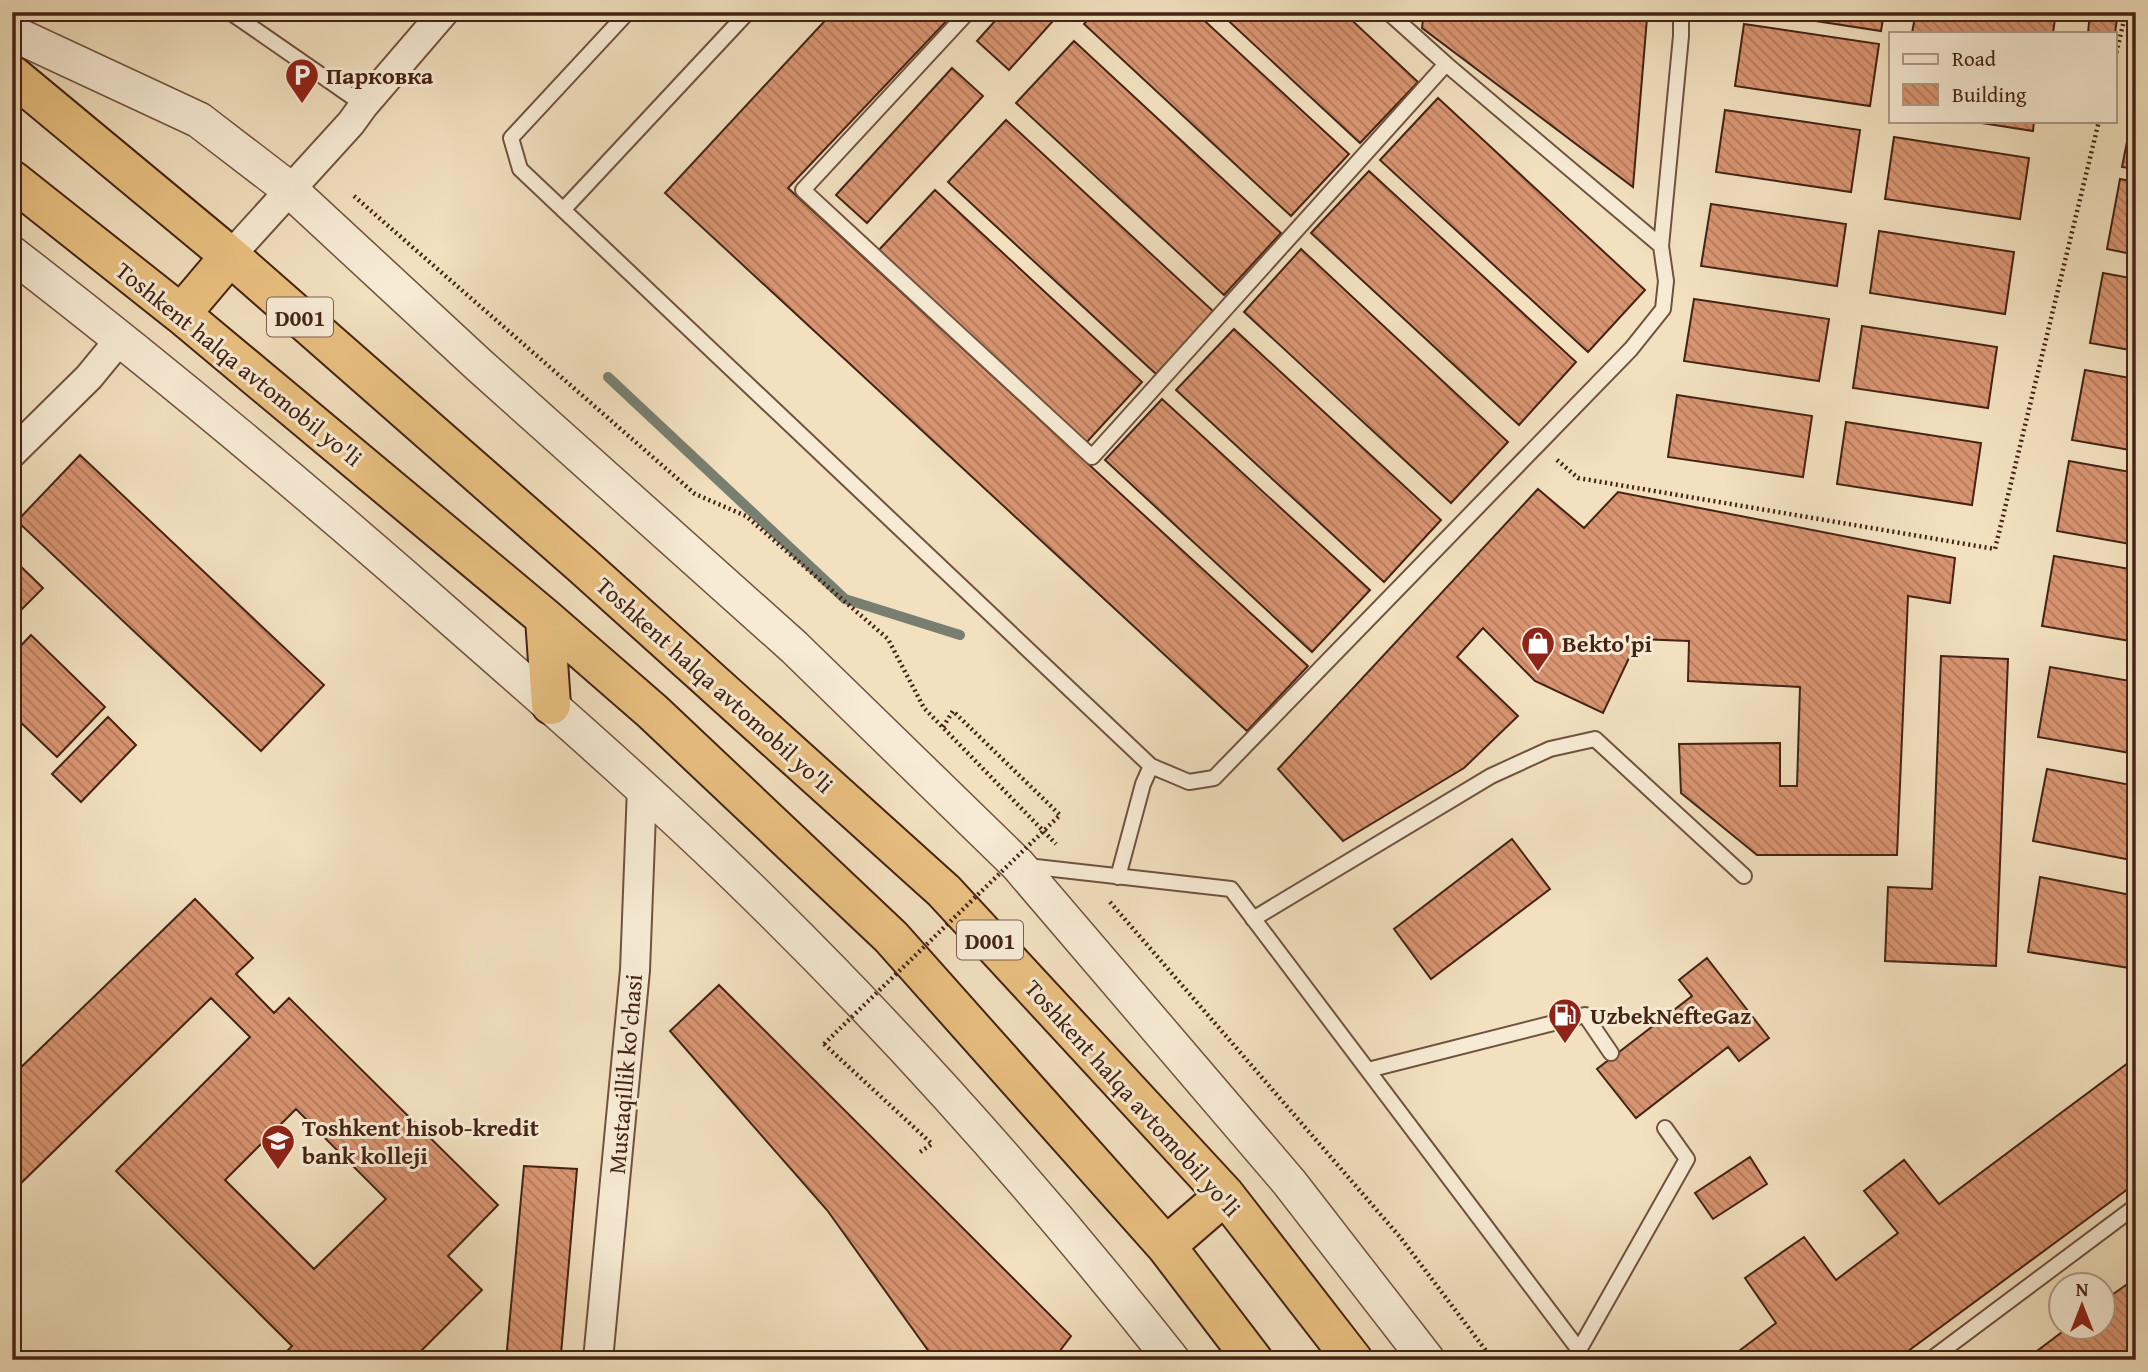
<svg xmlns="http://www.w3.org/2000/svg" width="2148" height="1372" viewBox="0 0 2148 1372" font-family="'Gentium Book Plus',serif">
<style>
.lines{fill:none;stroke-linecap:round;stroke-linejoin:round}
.stream{stroke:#797f70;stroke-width:10}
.building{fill:url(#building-back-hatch);stroke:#442314;stroke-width:2;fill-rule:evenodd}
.service-casing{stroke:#70523f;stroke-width:18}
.minor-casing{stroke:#70523f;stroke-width:32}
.tertiary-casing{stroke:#70523f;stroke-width:38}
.trunk-casing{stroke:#442314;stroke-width:42}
.path{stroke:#442314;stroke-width:4.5;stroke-dasharray:2 3.5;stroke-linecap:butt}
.service{stroke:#f7ebd5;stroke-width:14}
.minor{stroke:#f7ebd5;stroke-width:28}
.tertiary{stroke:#f7ebd5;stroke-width:35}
.trunk{stroke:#e9c080;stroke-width:38}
.path-bridge{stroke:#442314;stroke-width:4.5;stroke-dasharray:2 3.5;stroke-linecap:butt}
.labels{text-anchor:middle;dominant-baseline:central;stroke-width:6;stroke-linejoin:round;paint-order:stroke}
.shield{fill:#f7ebd5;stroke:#7a5f4e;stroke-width:2}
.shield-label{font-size:23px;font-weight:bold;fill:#442314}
.poi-label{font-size:24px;font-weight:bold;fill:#442314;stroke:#f7ebd5;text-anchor:start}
.street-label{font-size:24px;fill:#442314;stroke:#f7ebd5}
</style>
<defs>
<pattern id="building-back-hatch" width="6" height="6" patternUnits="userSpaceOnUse" patternTransform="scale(1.75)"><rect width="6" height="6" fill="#d99572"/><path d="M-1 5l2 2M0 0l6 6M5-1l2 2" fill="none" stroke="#b2795c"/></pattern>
</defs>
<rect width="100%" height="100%" fill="#f2e0bf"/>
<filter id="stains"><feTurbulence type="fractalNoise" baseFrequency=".00286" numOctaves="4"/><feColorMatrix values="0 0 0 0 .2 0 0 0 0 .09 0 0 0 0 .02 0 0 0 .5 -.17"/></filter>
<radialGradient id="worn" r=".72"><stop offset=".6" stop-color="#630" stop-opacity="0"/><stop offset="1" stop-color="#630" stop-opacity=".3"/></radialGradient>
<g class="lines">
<path class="stream" d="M 608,377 L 845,599 L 960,635"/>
</g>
<path class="building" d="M 833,12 L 955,12 L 788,188 L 1308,666 L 1247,731 L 665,193 Z
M 1003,12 L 1061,12 L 1009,70 L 977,41 Z
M 1095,12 L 1195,12 L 1349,154 L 1291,216 L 1084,24 Z
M 1219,12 L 1343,12 L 1418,82 L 1360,143 Z
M 1424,12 L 1603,12 L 1647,18 L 1633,187 L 1422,28 Z
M 1756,12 L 2056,12 L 2053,33 L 1912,33 L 1915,17 L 1884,13 L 1881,31 Z
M 2090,12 L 2118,12 L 2115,33 L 2088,33 Z
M 1744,24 L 1879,44 L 1870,106 L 1735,86 Z
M 1074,41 L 1281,233 L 1224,295 L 1016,103 Z
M 952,68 L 983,96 L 867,223 L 836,195 Z
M 1438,98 L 1645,290 L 1588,352 L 1380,160 Z
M 1725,110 L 1860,130 L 1851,192 L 1716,172 Z
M 2133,111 L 2136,112 L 2136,169 L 2122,167 Z
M 1006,120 L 1214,312 L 1156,374 L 948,182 Z
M 1969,121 L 2034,121 L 2033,131 Z
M 1894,137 L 2029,158 L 2020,219 L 1885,199 Z
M 1369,171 L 1576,362 L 1519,425 L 1311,233 Z
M 2120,179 L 2136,182 L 2136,255 L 2107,249 Z
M 935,190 L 1142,382 L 1085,444 L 877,252 Z
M 1711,204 L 1846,224 L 1837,286 L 1701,266 Z
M 1879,231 L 2014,252 L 2005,314 L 1870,293 Z
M 1301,249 L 1508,442 L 1451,503 L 1244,312 Z
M 2103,273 L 2136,279 L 2136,351 L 2090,343 Z
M 1694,299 L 1829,319 L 1819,381 L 1684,361 Z
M 1862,326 L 1997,347 L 1988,408 L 1853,388 Z
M 1234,329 L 1441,520 L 1384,582 L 1176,390 Z
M 2085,370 L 2136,379 L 2136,451 L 2072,440 Z
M 1677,395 L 1812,416 L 1803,477 L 1668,457 Z
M 1162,399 L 1370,590 L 1312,652 L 1105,460 Z
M 1846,422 L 1981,443 L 1972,505 L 1837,484 Z
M 80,455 L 324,685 L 261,751 L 17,521 Z
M 2069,461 L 2136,473 L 2136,545 L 2057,531 Z
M 1538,489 L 1584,528 L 1618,492 L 1955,558 L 1950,603 L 1908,596 L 1897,855 L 1757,855 L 1681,793 L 1679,744 L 1780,743 L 1780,786 L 1797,786 L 1800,687 L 1688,681 L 1689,641 L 1638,639 L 1603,713 L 1535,681 L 1483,628 L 1457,657 L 1518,716 L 1464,768 L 1343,841 L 1278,769 Z
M 2054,556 L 2136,570 L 2136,642 L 2042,626 Z
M 12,558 L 43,588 L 12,619 Z
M 31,635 L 105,707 L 57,757 L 12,714 L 12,655 Z
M 1941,656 L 2008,659 L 1996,966 L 1885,961 L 1888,887 L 1932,889 Z
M 2050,667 L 2136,682 L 2136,754 L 2038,737 Z
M 108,717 L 136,745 L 81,802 L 52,774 Z
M 2047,769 L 2136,786 L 2136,861 L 2033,841 Z
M 1512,839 L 1550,889 L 1431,979 L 1394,929 Z
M 2040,877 L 2136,896 L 2136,969 L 2028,952 Z
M 195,899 L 253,958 L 236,974 L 274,1013 L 289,998 L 498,1205 L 448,1256 L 482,1290 L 412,1360 L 278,1360 L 292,1346 L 116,1171 L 250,1037 L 211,998 L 16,1188 L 12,1184 L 12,1076 ZM 296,1109 L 386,1199 L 314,1269 L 225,1180 Z
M 1707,958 L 1769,1038 L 1739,1061 L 1728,1047 L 1636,1118 L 1597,1069 L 1692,996 L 1679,980 Z
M 719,985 L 1071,1336 L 1053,1360 L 935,1360 L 827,1210 L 670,1031 Z
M 2136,1057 L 2136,1183 L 1896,1360 L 1727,1360 L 1776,1323 L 1745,1278 L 1804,1237 L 1836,1280 L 1898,1233 L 1864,1191 L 1904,1160 L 1939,1204 Z
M 1750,1157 L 1767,1184 L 1713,1219 L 1695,1193 Z
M 524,1166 L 577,1169 L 561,1354 L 554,1360 L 506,1360 Z
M 2136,1278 L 2136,1360 L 2025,1360 L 2070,1326 L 2102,1326 L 2102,1302 Z"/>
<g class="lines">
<g class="service-casing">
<path id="service" d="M 230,12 L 364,105
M 628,12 L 511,138 L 520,169 L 1151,766 L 1189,782 L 1214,778 L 1631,349 L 1663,309 L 1666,281 L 1661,246 L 1446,64 L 1388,12
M 968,12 L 803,190 L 1092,457 L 1446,64
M 563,210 L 748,12
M 1661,246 L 1681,36 L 1681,12
M 1027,866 L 1231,889 L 1579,1350
M 1118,877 L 1143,784 L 1151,766
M 1253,919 L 1491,776 L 1550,749 L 1595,739 L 1744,876
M 1368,1070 L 1585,1015 L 1611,1053
M 1577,1360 L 1579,1350 L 1687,1159 L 1665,1128
M 1930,1360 L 2136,1206"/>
</g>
<g class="minor-casing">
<path id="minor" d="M 230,256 L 351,123 L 364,105 L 444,12
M 12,453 L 89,377 L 121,338
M 598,1360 L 635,970 L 642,788"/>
</g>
<g class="tertiary-casing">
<path id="tertiary" d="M 12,33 L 199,120 L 289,189 L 479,365 L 794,647 L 1018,865 L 1289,1182 L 1427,1360
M 12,254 C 165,372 314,497 459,625 C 564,717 670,810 769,908 C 913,1050 1047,1202 1172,1360"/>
</g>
<g class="trunk-casing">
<path id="trunk" d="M 12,75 L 230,256 L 582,565 L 944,891 L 1225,1195 L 1353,1360
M 12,180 L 181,314 L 545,618 L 653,712 L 891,937 L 1166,1246 L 1253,1360
M 181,314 L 230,256
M 545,618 L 551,705
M 1166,1246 L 1225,1195"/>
</g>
<path class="path" d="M 2115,58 L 2126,12
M 354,196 L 695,494 L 746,516 L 888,639 L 924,708 L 1056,844
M 1557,460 L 1578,478 L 1995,549 L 2099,121
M 943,727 L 953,711 L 1060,815
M 1110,902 L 1400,1237 L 1493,1360
M 824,1044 L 932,1144 L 920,1152"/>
<use href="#service" class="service"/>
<use href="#minor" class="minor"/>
<use href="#tertiary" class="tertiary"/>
<use href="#trunk" class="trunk"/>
<path class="path-bridge" d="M 824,1044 L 1060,815"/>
</g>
<defs>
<g id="parking-pin" transform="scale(1.75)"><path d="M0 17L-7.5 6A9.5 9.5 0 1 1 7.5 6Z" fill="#8f2418" stroke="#f7ebd5"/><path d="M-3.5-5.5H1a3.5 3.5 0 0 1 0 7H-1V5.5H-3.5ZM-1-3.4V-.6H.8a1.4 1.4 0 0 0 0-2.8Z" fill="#fff"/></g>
<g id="shop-pin" transform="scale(1.75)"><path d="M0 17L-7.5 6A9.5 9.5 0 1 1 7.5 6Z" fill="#8f2418" stroke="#f7ebd5"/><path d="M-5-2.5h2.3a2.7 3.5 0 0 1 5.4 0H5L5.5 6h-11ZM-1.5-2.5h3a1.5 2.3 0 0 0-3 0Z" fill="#fff"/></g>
<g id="fuel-pin" transform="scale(1.75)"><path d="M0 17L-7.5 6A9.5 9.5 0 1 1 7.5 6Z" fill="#8f2418" stroke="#f7ebd5"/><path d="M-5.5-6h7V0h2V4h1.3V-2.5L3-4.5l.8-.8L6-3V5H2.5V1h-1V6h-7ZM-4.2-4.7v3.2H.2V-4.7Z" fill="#fff"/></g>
<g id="university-pin" transform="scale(1.75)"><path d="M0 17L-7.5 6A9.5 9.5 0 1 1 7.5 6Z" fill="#8f2418" stroke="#f7ebd5"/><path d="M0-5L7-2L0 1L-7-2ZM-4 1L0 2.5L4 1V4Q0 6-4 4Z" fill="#fff"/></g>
</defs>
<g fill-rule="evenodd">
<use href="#parking-pin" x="302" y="75"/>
<use href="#shop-pin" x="1538" y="643"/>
<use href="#fuel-pin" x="1565" y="1015"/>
<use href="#university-pin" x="278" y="1141"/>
</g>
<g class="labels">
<g class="shield">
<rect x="267" y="297.5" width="66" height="39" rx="5"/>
<rect x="957" y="920.5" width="66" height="39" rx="5"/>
</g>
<g class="shield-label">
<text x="300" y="317">D001</text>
<text x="990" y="940">D001</text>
</g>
<g class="poi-label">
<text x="326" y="75">Парковка</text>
<text x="1562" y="643">Bekto'pi</text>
<text x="1590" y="1015">UzbekNefteGaz</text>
<text x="302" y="1127">Toshkent hisob-kredit<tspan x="302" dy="28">bank kolleji</tspan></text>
</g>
<g class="street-label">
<text transform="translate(239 364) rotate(39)">Toshkent halqa avtomobil yo'li</text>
<text transform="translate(715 685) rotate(42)">Toshkent halqa avtomobil yo'li</text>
<text transform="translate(625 1074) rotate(-85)">Mustaqillik ko'chasi</text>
<text transform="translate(1133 1098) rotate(48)">Toshkent halqa avtomobil yo'li</text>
</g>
</g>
<rect width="2148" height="1372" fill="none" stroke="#f2e0bf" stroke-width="42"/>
<rect x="14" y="14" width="2120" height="1344" fill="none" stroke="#442314" stroke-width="3.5"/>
<rect x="21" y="21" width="2106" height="1330" fill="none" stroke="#442314" stroke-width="2"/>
<rect x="1889" y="32" width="228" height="91" fill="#f7ebd5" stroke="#af9b88" stroke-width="2"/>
<rect x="1903" y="54" width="35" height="10" fill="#f7ebd5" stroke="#af9b88" stroke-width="2"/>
<text x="1952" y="66" font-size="21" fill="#442314">Road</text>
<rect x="1903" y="84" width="35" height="21" fill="url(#building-back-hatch)" stroke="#af9b88" stroke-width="2"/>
<text x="1952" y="102" font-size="21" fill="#442314">Building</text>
<g transform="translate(2082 1306)"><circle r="33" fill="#f7ebd5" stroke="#af9b88" stroke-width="2"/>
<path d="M0-5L12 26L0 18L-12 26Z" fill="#8f2418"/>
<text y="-10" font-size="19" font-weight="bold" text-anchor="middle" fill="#442314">N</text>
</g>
<rect width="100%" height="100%" filter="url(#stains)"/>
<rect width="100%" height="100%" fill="url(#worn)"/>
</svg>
